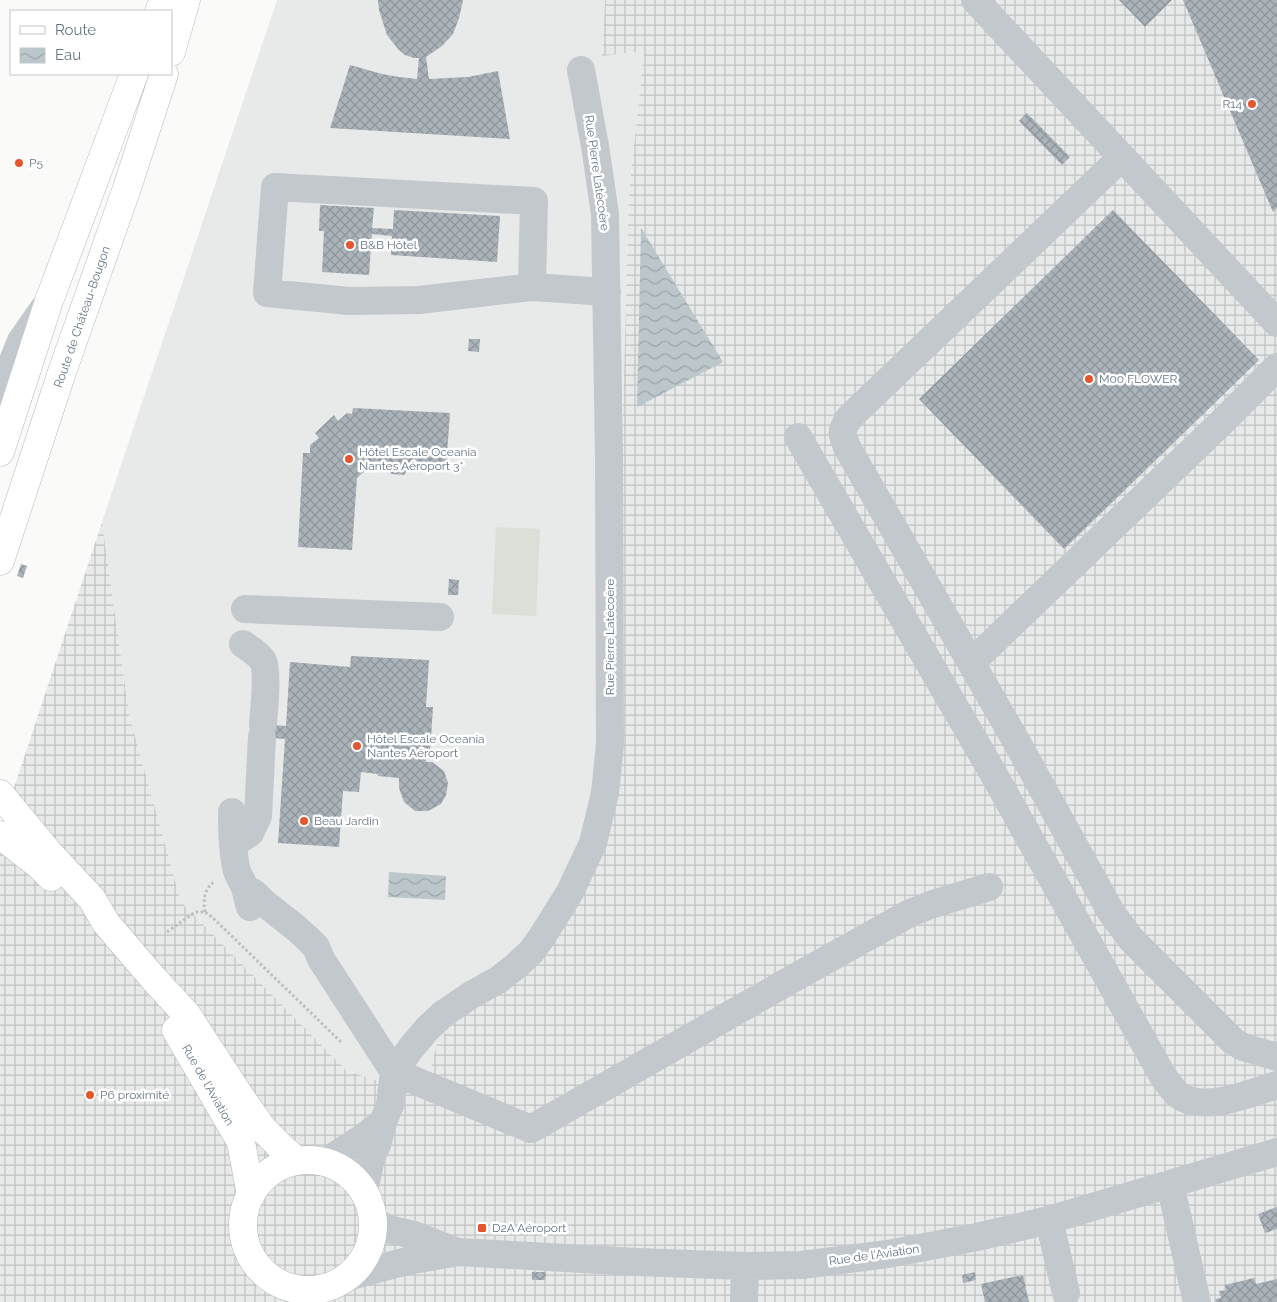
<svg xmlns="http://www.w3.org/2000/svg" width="1277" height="1302" viewBox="0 0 1277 1302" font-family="Raleway,sans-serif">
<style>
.built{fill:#e8e9e9}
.industrial{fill:url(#industrial-grid)}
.pitch{fill:#dadfd7}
.water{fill:url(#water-waves)}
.building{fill:url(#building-cross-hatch)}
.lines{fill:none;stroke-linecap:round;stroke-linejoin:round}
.major-casing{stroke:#b5babe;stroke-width:29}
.path{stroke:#bbbfc2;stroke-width:3;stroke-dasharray:2.5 2.5;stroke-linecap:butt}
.minor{stroke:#c3c8cc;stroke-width:28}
.major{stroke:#fff;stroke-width:28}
.poi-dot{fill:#e4572e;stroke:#fff;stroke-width:2}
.labels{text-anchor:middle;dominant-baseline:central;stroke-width:5;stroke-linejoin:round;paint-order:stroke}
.poi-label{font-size:12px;fill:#657683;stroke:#fff;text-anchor:start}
.street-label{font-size:12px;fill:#657683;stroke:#fff}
</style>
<defs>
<pattern id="industrial-grid" width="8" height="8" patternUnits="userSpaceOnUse" patternTransform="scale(1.25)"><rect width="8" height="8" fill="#e8e9e9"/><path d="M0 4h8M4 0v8" fill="none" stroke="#c0c1c2"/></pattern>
<pattern id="water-waves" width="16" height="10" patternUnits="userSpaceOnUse" patternTransform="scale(1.25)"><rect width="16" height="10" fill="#bbc7cb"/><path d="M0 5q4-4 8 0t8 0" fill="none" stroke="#9ca6aa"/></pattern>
<pattern id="building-cross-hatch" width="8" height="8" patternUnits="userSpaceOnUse" patternTransform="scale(1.25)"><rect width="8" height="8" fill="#aab3b9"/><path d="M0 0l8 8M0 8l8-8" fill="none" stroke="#8e969c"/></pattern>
</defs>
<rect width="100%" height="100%" fill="#fafaf8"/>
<path class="built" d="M 277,0 L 605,0 L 602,56 L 644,51 L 629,194 L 622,443 L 624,738 L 610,821 L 587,888 L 567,922 L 429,1075 L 424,1095 L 347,1071 L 181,902 L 129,714 L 102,522 Z"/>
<path class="industrial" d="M 605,0 L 1277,0 L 1277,1302 L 0,1302 L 0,830 L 102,522 L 129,714 L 181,902 L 347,1071 L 424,1095 L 437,1044 L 459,1015 L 567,922 L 587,888 L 610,821 L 624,738 L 622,443 L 629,194 L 644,51 L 602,56 Z"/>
<path class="pitch" d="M 496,527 L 540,529 L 536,616 L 492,614 Z"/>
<path class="water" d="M 641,228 L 723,362 L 637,407 Z
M 389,872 L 446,876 L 445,900 L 388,897 Z"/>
<path class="building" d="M 378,0 L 463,0 L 459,18 L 453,34 L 442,46 L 426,57 L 429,79 L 468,77 L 498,71 L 510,139 L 330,128 L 350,65 L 382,74 L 399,77 L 417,79 L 419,58 L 414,58 L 405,55 L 398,49 L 387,35 L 379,10 Z
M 1119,0 L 1172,0 L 1145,27 Z
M 1183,0 L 1277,0 L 1277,208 L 1273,212 Z
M 1027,113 L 1070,157 L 1062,165 L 1019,121 Z
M 320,205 L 374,208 L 372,228 L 393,229 L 394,210 L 500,216 L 497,262 L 391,255 L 392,236 L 372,234 L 369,275 L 322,272 L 324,231 L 319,231 Z
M 1113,210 L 1259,360 L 1064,549 L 919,399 Z
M 469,339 L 480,339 L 479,352 L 468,351 Z
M 353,408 L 450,413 L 446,468 L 409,466 L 409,469 L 404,475 L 391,474 L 387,469 L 386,464 L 373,463 L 357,478 L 352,550 L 298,547 L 303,453 L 310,453 L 310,445 L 319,438 L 315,433 L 334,415 L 338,421 L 347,413 L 352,414 Z
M 21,564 L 27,566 L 23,578 L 17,576 Z
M 449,579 L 459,580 L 458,595 L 448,595 Z
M 351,656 L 429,660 L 426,707 L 433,707 L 430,753 L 426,754 L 426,762 L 432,762 L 444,771 L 448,783 L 446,795 L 441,804 L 428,811 L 415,811 L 404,802 L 399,788 L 399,778 L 378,776 L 378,774 L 361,772 L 359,792 L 343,791 L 339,847 L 278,843 L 285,739 L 250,736 L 251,723 L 286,726 L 290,662 L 350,667 Z
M 1277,1207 L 1277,1229 L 1265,1233 L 1258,1214 Z
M 532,1272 L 546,1272 L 545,1280 L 532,1280 Z
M 975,1272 L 976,1280 L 963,1283 L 962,1275 Z
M 1023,1275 L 1029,1302 L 985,1302 L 981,1284 Z
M 1254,1278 L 1256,1284 L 1277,1279 L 1277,1302 L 1216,1302 L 1215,1299 L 1221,1298 L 1219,1291 L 1226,1290 L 1225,1285 Z"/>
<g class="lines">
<g class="major-casing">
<path id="major" d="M 159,11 L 164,0
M 171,52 L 186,0
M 0,452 L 49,301 L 134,74
M 0,561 L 61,375 L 127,188 L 164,74
M 0,794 L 48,852 L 92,899 L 106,923 L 153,978 L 187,1015 L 239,1095 L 263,1129 L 284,1150 L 297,1161
M 0,835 L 38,864 L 51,877
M 176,1030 L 241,1142 L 251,1195
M243 1225a65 65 0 1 1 130 0a65 65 0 1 1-130 0Z"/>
</g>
<path class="path" d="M 205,912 C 203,900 204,889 214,882
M 167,932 L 195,912 L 205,912 L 212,917 L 341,1042"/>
<path class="minor" d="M 975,0 L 1277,323
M 1122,157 L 850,417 C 840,431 841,433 848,449 L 1015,739 L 1111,912 L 1131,939 L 1233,1041 L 1243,1047 L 1277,1057
M 532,287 L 534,201 L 275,187 L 267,293 L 349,301 L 419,300 L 532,287 L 607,292
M 0,393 L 21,341 L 44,308
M 798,437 L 989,766 L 1164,1078 C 1168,1082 1172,1089 1176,1093 C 1201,1115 1250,1093 1277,1085
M 245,609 L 440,617
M 243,644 C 250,649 259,654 263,661 C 268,670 264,712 263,724
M 971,663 L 1221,423 L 1277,367
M 232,812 C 232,830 232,849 236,867 C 237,875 243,881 245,888 C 247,894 248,901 250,907
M 233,844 L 250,833 L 258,816 L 262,737
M 246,889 L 254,893 L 263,902 L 296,928 L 307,938 L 316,947 L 321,959 L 394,1072 L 531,1129
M 531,1129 L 780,986 L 910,913 L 933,904 L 989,887
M 325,1162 L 364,1137 L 383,1122
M 1170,1184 L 1197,1302
M 364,1191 L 371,1158 L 377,1145 L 383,1122 L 390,1105 L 394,1072 L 411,1048 L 427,1029 L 443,1014 L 471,995 L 498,980 L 516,966 L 531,952 L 542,937 L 570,892 L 593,843 L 605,793 L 610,744 L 609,457 L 605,214 L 595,146 L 581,70
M 373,1220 L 387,1229 L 414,1235 L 458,1252
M 1049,1220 L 1066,1293
M 347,1277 L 407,1261 L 459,1252 L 637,1262 L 745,1266 L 802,1265 L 888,1254 L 977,1237 L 1049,1220 L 1277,1152
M 744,1302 L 745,1266"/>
<use href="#major" class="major"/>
</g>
<g class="poi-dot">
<circle cx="1252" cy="104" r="5"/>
<circle cx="19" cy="163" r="5"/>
<circle cx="350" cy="245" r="5"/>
<circle cx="1089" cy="379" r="5"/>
<circle cx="349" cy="459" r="5"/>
<circle cx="357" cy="746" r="5"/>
<circle cx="304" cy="821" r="5"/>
<circle cx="90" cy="1095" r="5"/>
<rect x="477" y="1223" width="10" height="10" rx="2.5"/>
</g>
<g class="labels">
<g class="poi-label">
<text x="1242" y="104" text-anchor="end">R14</text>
<text x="29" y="163">P5</text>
<text x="360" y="245">B&amp;B Hôtel</text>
<text x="1099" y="379">M00 FLOWER</text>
<text x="359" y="452">Hôtel Escale Oceania<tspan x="359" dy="14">Nantes Aéroport 3*</tspan></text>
<text x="367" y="739">Hôtel Escale Oceania<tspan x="367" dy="14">Nantes Aéroport</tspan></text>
<text x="314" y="821">Beau Jardin</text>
<text x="100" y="1095">P6 proximité</text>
<text x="492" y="1228">D2A Aéroport</text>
</g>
<g class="street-label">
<text transform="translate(597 173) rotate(82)">Rue Pierre Latécoère</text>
<text transform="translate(82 317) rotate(-71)">Route de Château-Bougon</text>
<text transform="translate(610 637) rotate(-90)">Rue Pierre Latécoère</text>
<text transform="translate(208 1085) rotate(60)">Rue de l'Aviation</text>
<text transform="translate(874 1255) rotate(-8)">Rue de l'Aviation</text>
</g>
</g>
<rect x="10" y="10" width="162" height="65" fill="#ffffff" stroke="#c1c8cd"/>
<rect x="20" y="26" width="25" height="8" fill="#ffffff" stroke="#c1c8cd"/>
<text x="55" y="35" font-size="15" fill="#657683">Route</text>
<rect x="20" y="48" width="25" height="15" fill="url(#water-waves)" stroke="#c1c8cd"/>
<text x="55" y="60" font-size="15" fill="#657683">Eau</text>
</svg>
